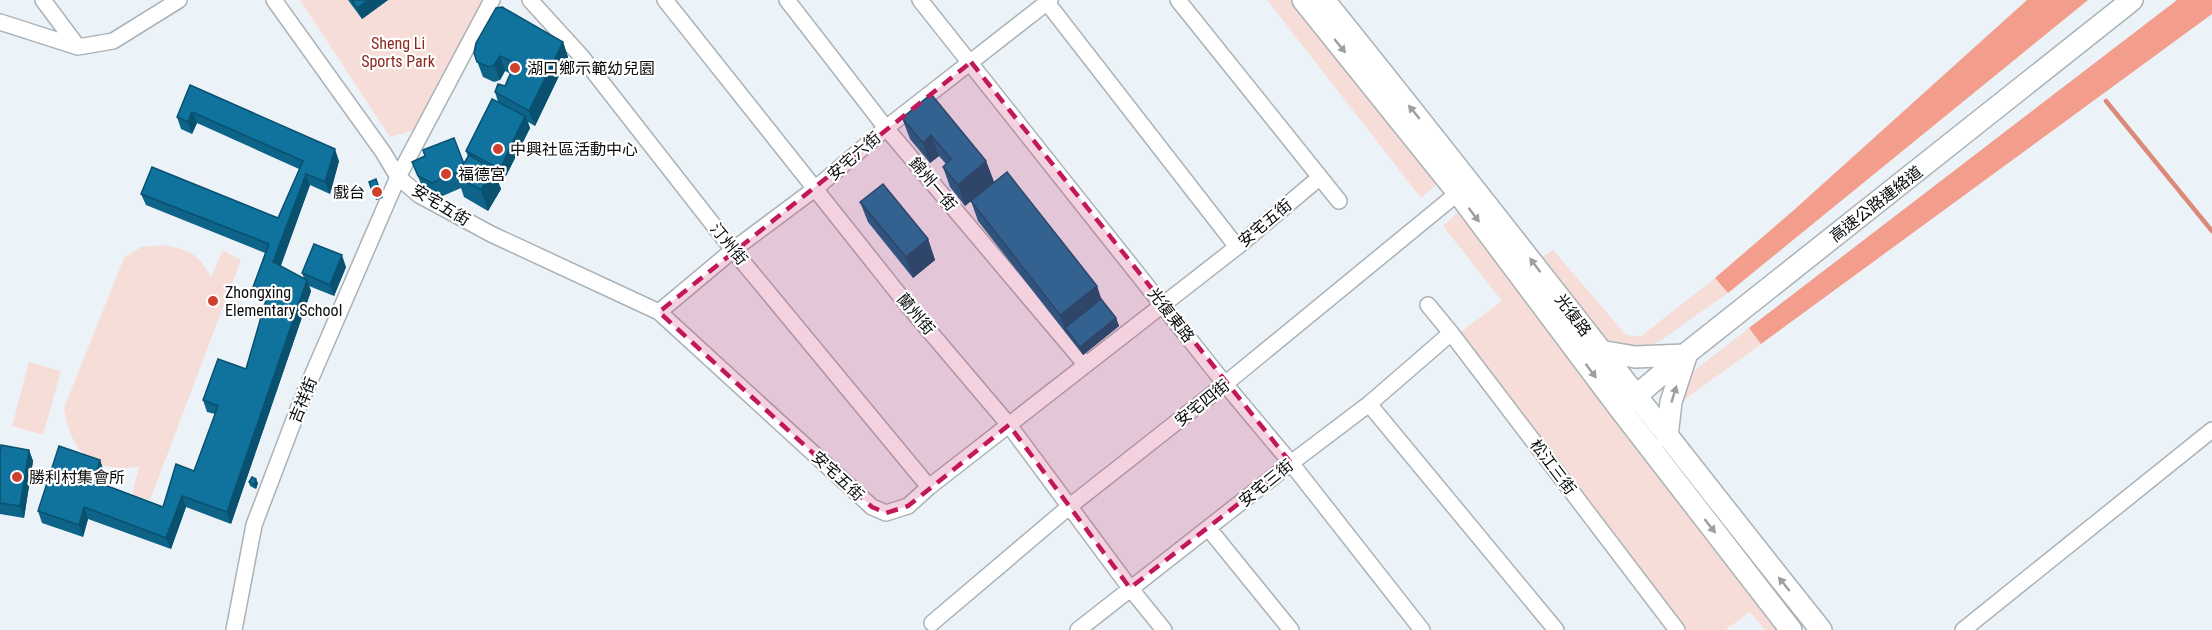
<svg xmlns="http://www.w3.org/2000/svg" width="2212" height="630" viewBox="0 0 2212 630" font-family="'Roboto Condensed','Noto Sans TC',sans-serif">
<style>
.green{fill:#f7ddd8}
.forest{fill:#f39d8d}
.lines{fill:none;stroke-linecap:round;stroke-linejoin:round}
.stream{stroke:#dd897a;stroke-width:4.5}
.street-casing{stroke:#aab2b7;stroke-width:18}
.secondary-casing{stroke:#aab2b7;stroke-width:24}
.street{stroke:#fff;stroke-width:15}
.secondary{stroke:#fff;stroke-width:21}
.wall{fill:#0d6388}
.shaded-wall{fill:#0a506f}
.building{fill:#0f739e;stroke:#0a506f;stroke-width:1.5}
.oneway{fill:#9d9e9e}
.marked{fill:#c2185b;fill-opacity:0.2;stroke:#c2185b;stroke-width:4.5;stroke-dasharray:12 8;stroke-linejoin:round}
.poi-dot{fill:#cd412e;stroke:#fff;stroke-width:2}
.labels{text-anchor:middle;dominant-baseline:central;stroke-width:4.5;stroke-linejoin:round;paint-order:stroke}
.park-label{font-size:16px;fill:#8c291c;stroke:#fff}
.poi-label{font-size:16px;fill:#090c0d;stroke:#fff;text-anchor:start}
.street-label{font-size:16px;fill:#090c0d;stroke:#fff}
</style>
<rect width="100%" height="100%" fill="#ebf3f8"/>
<path class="green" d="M 300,0 L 482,0 L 418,129 L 390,137 Z
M 1267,0 L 1298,0 L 1442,180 L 1421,198 Z
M 1461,209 L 1787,630 L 1765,630 L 1750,612 L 1725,630 L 1684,630 L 1457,335 L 1502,301 L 1443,226 Z
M 163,245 C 189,250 198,253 211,277 L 223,250 L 241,260 L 150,500 L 132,495 L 139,467 C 130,467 120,469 110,467 C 79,462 68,435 64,408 L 124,258 L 141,247 Z
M 1553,250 L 1626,335 L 1641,336 L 1715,278 L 1728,293 L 1660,341 L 1641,349 L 1618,344 L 1598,336 L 1538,260 Z
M 1749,328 L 1761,344 L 1680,403 L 1683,386 L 1696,369 Z
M 29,362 L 61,371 L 43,435 L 12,426 Z"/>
<path class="forest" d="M 2027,0 L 2088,0 L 1728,293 L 1715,278 L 1795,209 Z
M 2177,0 L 2212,0 L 2212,14 L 1761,344 L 1749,328 Z"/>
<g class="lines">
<path class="stream" d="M 2106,101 L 2212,231"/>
<g class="street-casing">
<path id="street" d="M 43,0 L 78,47
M 274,0 L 383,152 L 398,177 L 419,195 L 491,234 L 659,312 L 872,507 L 886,513 L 908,506 L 929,487 L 1237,247 L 1319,178
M 530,0 L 582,57 L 733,250 L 929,487
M 665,0 L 909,307 L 1009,425 L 1130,588 L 1164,630
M 787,0 L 886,128 L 1085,364
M 920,0 L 1225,384 L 1291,463 L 1422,630
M 1045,0 L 1237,247
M 1178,0 L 1339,201
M 0,22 L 78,47 L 113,41 L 179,0
M 1428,305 L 1451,333 L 1677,630
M 659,312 L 733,250 L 816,188 L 886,128 L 1050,0
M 1369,404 L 1556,630
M 1209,529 L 1291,630
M 932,623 L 1070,506 L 1225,384 L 1464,188
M 234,630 L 254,525 L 302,399 L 398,177 L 492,0
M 1078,630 L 1291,463 L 1369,404 L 1451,333
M 1963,630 L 2212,430"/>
</g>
<g class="secondary-casing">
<path id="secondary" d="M 1303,0 L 1458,193 L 1620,409 L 1791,630
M 1324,0 C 1492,208 1654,421 1821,630
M 1600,351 L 1635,357 L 1685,355
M 1625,405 L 1687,353 L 2132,0
M 1667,437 L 1671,402 L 1687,353"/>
</g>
<use href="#street" class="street"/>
<use href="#secondary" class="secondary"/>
</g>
<path class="wall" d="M 348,0 L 388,0 L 362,19 Z
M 563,42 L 568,57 L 535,126 L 528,122 L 530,128 L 504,180 L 496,176 L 501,189 L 488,211 L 464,197 L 461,188 L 438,198 L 424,191 L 412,162 L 464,164 L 468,157 L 466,151 L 498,102 L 495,92 L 505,86 L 511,74 L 505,71 L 500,80 L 494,82 L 483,77 L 474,53 Z
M 190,85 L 339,161 L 330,194 L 310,185 L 280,266 L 304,278 L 302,273 L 346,267 L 334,296 L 309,286 L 311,291 L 231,524 L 186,507 L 171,549 L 88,519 L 83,537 L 42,523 L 38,511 L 100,460 L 104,472 L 101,483 L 163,507 L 194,471 L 215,414 L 207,412 L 203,400 L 246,369 L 266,302 L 257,298 L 253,287 L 265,253 L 146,205 L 141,194 L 278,218 L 299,169 L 197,123 L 192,134 L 181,129 L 177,117 Z
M 902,118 L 986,161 L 994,182 L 1097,286 L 1101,299 L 1116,318 L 1119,326 L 1083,355 L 978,221 L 971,201 L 965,206 L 950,187 L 943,167 L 946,164 L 939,156 L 930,163 L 910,139 Z
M 376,179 L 383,198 L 376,200 L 369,182 Z
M 860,202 L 928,239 L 935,260 L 913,278 L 868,222 Z
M 29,450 L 33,461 L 24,518 L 0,514 L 0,454 Z
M 249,482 L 258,483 L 256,489 L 250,486 Z"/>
<path class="shaded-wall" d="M 368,0 L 388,0 L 362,19 L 357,8 Z
M 563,42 L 568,57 L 535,126 L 529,111 Z
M 500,56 L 505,71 L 500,80 L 494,65 Z
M 192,112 L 197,123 L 192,134 L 188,122 Z
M 525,116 L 530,128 L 504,180 L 500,169 Z
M 931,135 L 939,156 L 930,163 L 923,143 Z
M 335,149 L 339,161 L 330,194 L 325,182 Z
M 986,161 L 994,182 L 965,206 L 958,185 Z
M 493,169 L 501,189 L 488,211 L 481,190 Z
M 306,174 L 310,185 L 278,274 L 273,262 Z
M 928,239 L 935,260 L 913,278 L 906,257 Z
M 342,255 L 346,267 L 334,296 L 330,285 Z
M 307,280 L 311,291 L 231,524 L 227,512 Z
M 1097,286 L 1104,307 L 1065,328 L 1060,315 Z
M 1116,318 L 1119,326 L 1083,355 L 1080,347 Z
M 29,450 L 33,461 L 24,518 L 20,506 Z
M 100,460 L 104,472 L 98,492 L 94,481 Z
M 256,479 L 258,483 L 256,489 L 254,485 Z
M 182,496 L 186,507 L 171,549 L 166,538 Z
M 84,507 L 88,519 L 83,537 L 79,525 Z"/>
<path class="building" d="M 352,0 L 368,0 L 357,8 Z
M 502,7 L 563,42 L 529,111 L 495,92 L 498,84 L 505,86 L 515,63 L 500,56 L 494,65 L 489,67 L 477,62 L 474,53 L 476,43 L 496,8 Z
M 190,85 L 335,149 L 325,182 L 306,174 L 273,262 L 307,280 L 227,512 L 182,496 L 166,538 L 84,507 L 79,525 L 38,511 L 59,446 L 100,460 L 94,481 L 163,507 L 176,464 L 194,471 L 218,406 L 203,400 L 218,359 L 246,369 L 268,293 L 253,287 L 269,244 L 141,194 L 152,167 L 278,218 L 303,161 L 192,112 L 188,122 L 177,117 Z
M 931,94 L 986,161 L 958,185 L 943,167 L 951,159 L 931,135 L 923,143 L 902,118 Z
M 492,99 L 525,116 L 500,169 L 466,151 Z
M 454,138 L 464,164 L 460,171 L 432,183 L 418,176 L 412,162 L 425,156 L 423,150 Z
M 469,155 L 493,169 L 481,190 L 456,176 Z
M 1007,172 L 1097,286 L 1060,315 L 971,201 Z
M 376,179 L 381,194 L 374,196 L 369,182 Z
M 883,184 L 928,239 L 906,257 L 860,202 Z
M 314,244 L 342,255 L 330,285 L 302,273 Z
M 1101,299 L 1116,318 L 1080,347 L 1065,328 Z
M 1,445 L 29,450 L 20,506 L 0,503 L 0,454 Z
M 252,477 L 256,479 L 254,485 L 249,482 Z"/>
<defs><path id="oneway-solid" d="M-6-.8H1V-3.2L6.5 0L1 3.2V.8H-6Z" transform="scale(1.5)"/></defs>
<g class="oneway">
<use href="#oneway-solid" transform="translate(1340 46) rotate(51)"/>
<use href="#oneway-solid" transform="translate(1414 112) rotate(-129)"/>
<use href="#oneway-solid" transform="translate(1474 215) rotate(53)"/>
<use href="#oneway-solid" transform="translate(1535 265) rotate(-127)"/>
<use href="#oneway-solid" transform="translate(1591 371) rotate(53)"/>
<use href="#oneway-solid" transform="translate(1674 394) rotate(-73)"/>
<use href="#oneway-solid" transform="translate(1710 526) rotate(52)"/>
<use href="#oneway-solid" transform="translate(1784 584) rotate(-129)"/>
</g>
<path class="marked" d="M 971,62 L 1291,463 L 1130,588 L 1009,425 L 908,506 L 886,513 L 872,507 L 659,312 Z"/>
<g class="poi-dot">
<circle cx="515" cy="68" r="6"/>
<circle cx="498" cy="149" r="6"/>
<circle cx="446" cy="174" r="6"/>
<circle cx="377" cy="192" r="6"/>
<circle cx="213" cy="301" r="6"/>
<circle cx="17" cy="477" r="6"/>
</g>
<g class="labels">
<g class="park-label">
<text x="398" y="43">Sheng Li<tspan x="398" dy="18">Sports Park</tspan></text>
</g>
<g class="poi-label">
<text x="527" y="68">湖口鄉示範幼兒園</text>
<text x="510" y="149">中興社區活動中心</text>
<text x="458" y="174">福德宮</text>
<text x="365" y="192" text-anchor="end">戲台</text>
<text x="225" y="292">Zhongxing<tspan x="225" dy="18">Elementary School</tspan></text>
<text x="29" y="477">勝利村集會所</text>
</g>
<g class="street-label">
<text transform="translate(854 156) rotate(-41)">安宅六街</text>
<text transform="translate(933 184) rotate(50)">錦州一街</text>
<text transform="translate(1876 204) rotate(-38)">高速公路連絡道</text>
<text transform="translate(441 205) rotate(31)">安宅五街</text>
<text transform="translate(1265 223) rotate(-40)">安宅五街</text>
<text transform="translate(729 244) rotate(51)">汀州街</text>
<text transform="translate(916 314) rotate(50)">蘭州街</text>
<text transform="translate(1171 315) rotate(52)">光復東路</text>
<text transform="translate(1573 315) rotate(53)">光復路</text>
<text transform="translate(303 400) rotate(-68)">吉祥街</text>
<text transform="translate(1202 403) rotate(-38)">安宅四街</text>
<text transform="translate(1553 467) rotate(53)">松江三街</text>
<text transform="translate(838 476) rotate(43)">安宅五街</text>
<text transform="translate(1266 483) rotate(-39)">安宅三街</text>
</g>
</g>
</svg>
